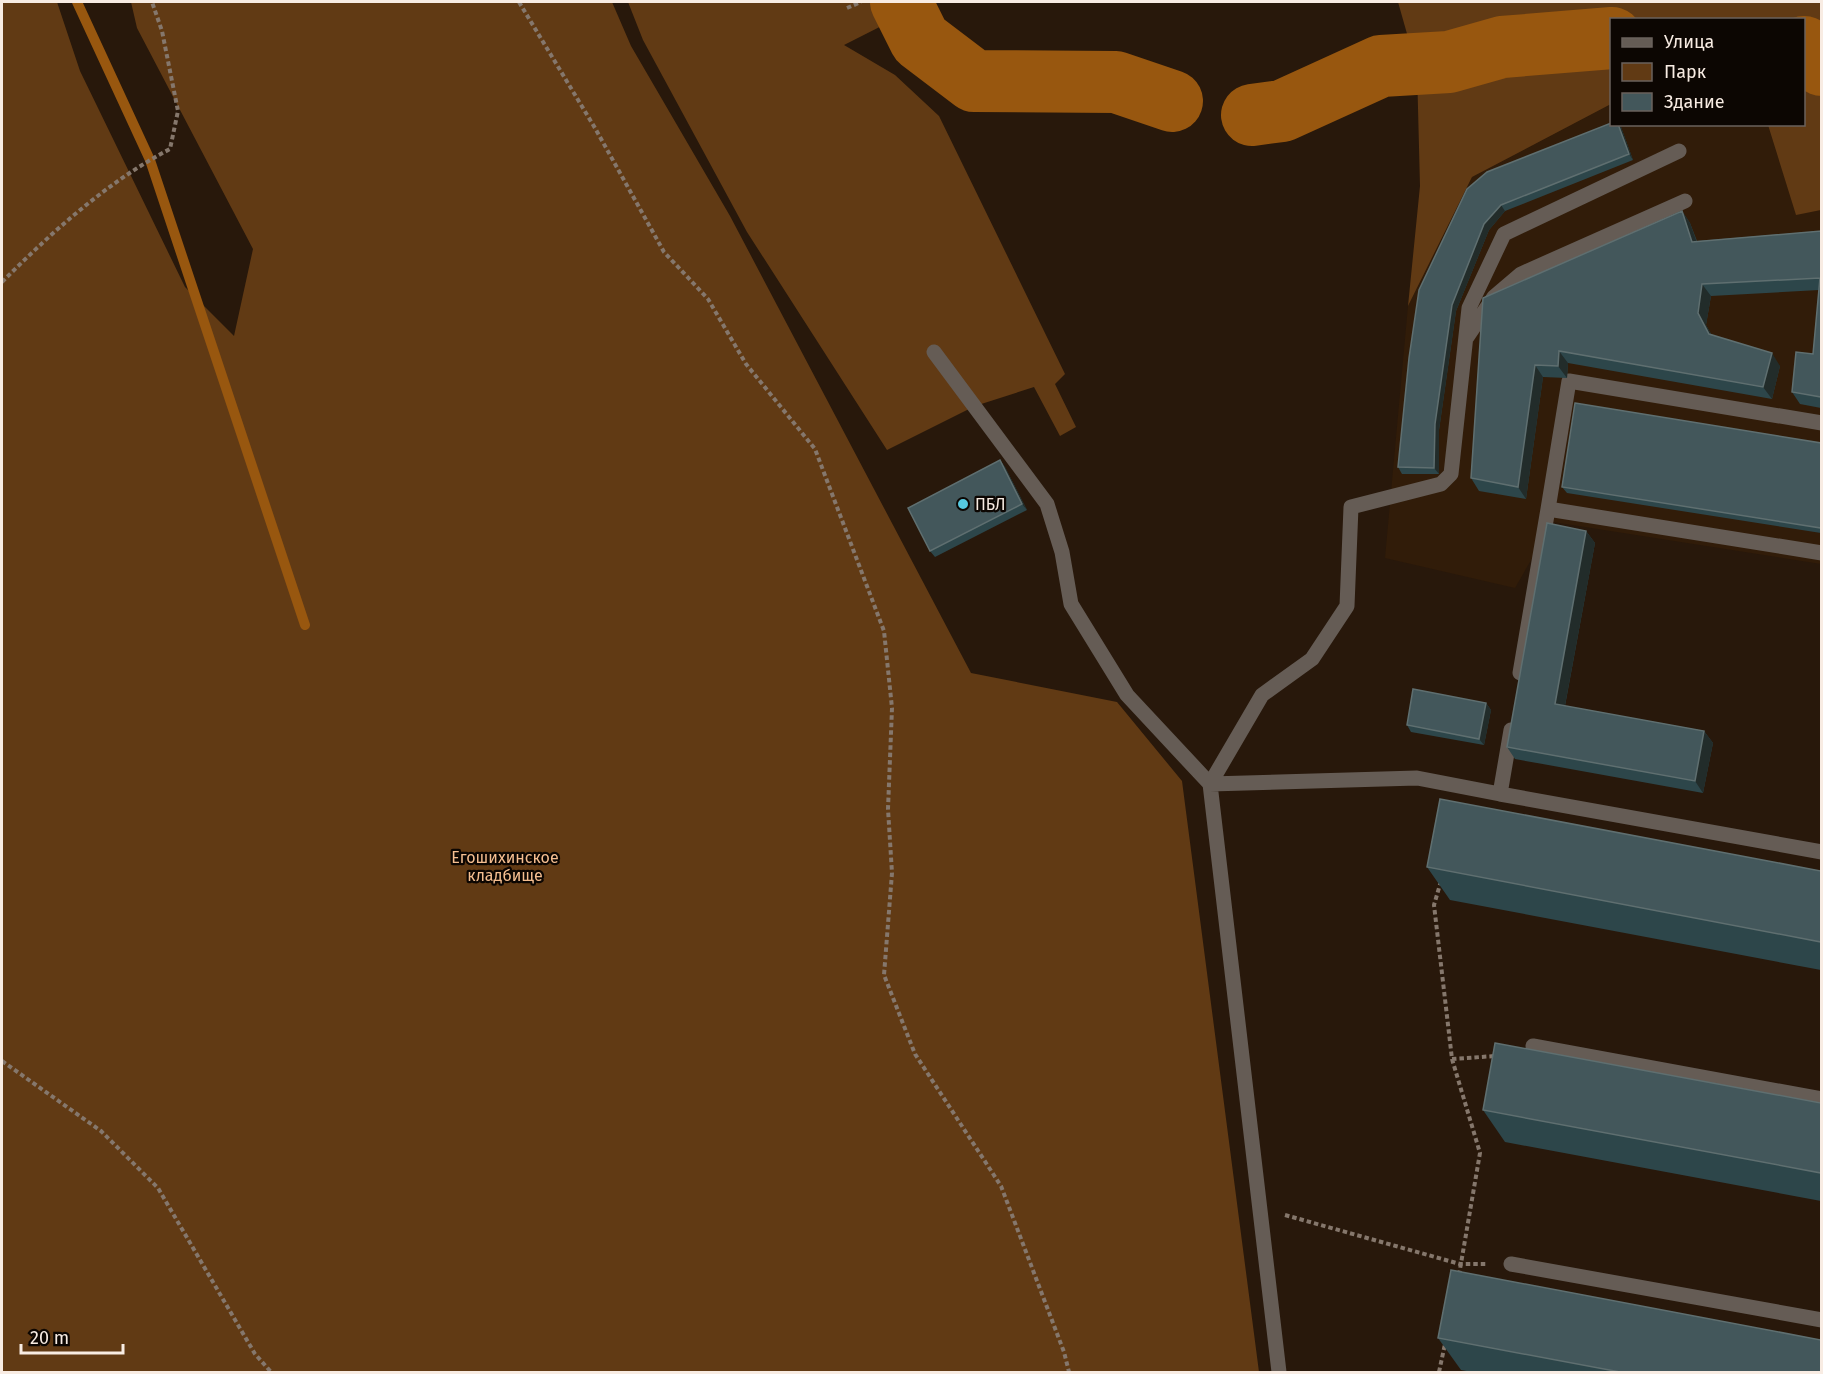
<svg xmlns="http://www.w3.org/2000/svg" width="1823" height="1374" viewBox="0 0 1823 1374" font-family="'Fira Sans',sans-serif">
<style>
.built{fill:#311c09}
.green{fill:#613a14}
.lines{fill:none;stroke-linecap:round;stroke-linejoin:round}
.stream{stroke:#98570f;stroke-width:10}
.river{stroke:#98570f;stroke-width:62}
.path{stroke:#85776c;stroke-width:4;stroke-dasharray:4.5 3;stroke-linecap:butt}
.minor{stroke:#655c55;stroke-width:15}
.wall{fill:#2d464a}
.shaded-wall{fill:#222c2a}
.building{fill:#43575b;stroke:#5f6f70;stroke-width:1.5}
.poi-dot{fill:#56c9e0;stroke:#0c0602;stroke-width:2}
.labels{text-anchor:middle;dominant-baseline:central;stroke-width:4.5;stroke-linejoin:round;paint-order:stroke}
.poi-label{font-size:16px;fill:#f8ece3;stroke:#0c0602;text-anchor:start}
.park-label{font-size:16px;fill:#f5be90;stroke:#0c0602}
</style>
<rect width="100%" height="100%" fill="#28180b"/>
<path class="built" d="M 1611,104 L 1612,124 L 1768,125 L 1796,214 L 1821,210 L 1821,564 L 1553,522 L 1515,588 L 1385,558 L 1408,306 L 1472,177 Z"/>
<path class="green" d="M 2,2 L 57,2 L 80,71 L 185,287 L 234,336 L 253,249 L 137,28 L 131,2 L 612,2 L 631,46 L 730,216 L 971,673 L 1117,702 L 1182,781 L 1259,1372 L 2,1372 Z
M 628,2 L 929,2 L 844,45 L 895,75 L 939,116 L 1065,374 L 1055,384 L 1076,427 L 1060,436 L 1034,387 L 975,406 L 887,450 L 747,232 L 643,40 Z
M 1398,2 L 1821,2 L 1821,210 L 1796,215 L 1768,125 L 1804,124 L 1804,20 L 1612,20 L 1611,104 L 1472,177 L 1408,306 L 1420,186 L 1417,69 Z"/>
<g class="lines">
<path class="stream" d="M 77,2 L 150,160 L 305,625"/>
<path class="river" d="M 901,2 L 920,40 L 974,81 L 1116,82 L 1172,101
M 1804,47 L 1822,65
M 1252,115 L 1282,111 L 1381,66 L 1449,62 L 1502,47 L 1612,38"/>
<path class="path" d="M 519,2 L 595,128 L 664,252 L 708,299 L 746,364 L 815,449 L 884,631 L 892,708 L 888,809 L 892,873 L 884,975 L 915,1054 L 1001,1186 L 1064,1352 L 1069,1372
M 847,8 L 861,2
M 2,282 C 52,232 107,182 170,149 L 178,111 L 162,31 L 152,2
M 1441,881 L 1434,905 L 1452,1059 L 1495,1056
M 1452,1059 L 1480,1153 L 1459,1275
M 2,1061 L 101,1131 L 158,1188 L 255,1354 L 271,1372
M 1285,1215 L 1460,1264 L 1487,1264
M 1439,1372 L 1445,1344"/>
<path class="minor" d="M 1467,337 L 1494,297 L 1521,274 L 1685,201
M 934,352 L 1047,504 L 1062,552 L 1071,604 L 1127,695 L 1210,784 L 1417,778 L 1500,794 L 1511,730
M 1548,509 L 1569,381 L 1822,423
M 1520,673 L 1548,509 L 1822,553
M 1500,794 L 1822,852
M 1533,1046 L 1822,1099
M 1511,1264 L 1822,1320
M 1279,1372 L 1210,784 L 1262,695 L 1312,659 L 1347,606 L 1351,507 L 1441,484 L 1451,474 L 1469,308 L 1504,234 L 1679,151"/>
</g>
<path class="wall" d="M 1621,127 L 1633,160 L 1505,211 L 1489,230 L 1456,311 L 1439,430 L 1439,474 L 1402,474 L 1398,467 L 1467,189 Z
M 1682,211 L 1690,223 L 1697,241 L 1821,231 L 1821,408 L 1800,404 L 1792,392 L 1813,354 L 1819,290 L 1711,296 L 1706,325 L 1711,334 L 1780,366 L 1772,399 L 1568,363 L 1567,378 L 1543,377 L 1526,499 L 1479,491 L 1471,478 L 1483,298 Z
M 1821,443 L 1821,533 L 1567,493 L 1562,487 Z
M 1000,460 L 1005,467 L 1027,510 L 935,557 L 930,551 Z
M 1586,531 L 1595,543 L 1565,706 L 1704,731 L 1713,743 L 1703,793 L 1515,759 L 1507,747 Z
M 1486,703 L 1491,710 L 1484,745 L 1411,732 L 1407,725 Z
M 1427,867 L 1821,871 L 1821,970 L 1450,900 Z
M 1821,1103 L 1821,1201 L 1505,1142 L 1483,1110 Z
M 1438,1338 L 1821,1372 L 1472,1372 L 1461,1370 Z"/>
<path class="shaded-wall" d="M 1618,124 L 1619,124 L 1621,127 L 1633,160 L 1629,154 Z
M 1501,205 L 1505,211 L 1489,230 L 1456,311 L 1439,430 L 1439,474 L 1434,468 L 1435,424 L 1452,305 L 1484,224 Z
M 1682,211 L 1690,223 L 1701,254 L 1692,242 Z
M 1702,284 L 1711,296 L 1706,325 L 1718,346 L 1709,334 L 1698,313 Z
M 1559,351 L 1568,363 L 1567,378 L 1558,366 Z
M 1772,353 L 1780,366 L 1772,399 L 1763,387 Z
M 1535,365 L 1543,377 L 1526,499 L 1518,487 Z
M 1000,460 L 1005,467 L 1027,510 L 1022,504 Z
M 1586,531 L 1595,543 L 1563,716 L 1555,704 Z
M 1486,703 L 1491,710 L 1484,745 L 1479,739 Z
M 1704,731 L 1713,743 L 1703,793 L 1695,781 Z"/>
<path class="building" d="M 1611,123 L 1611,124 L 1618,124 L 1629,154 L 1501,205 L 1484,224 L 1452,305 L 1435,424 L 1434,468 L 1398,467 L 1409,358 L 1419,290 L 1467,189 L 1487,172 Z
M 1682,211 L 1692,242 L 1821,231 L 1821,397 L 1792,392 L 1796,352 L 1813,354 L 1820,278 L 1702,284 L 1698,313 L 1709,334 L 1772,353 L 1763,387 L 1559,351 L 1558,366 L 1535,365 L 1518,487 L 1471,478 L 1483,298 Z
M 1575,403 L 1821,443 L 1821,528 L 1562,487 Z
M 1000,460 L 1022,504 L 930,551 L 908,508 Z
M 1547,523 L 1586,531 L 1555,704 L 1704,731 L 1695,781 L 1507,747 Z
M 1413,689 L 1486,703 L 1479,739 L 1407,725 Z
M 1440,799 L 1821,871 L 1821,942 L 1427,867 Z
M 1495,1043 L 1821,1103 L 1821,1173 L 1483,1110 Z
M 1451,1270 L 1821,1340 L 1821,1372 L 1620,1372 L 1438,1338 Z"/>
<circle class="poi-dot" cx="963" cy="504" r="6"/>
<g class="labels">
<g class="poi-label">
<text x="975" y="504">ПБЛ</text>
</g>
<g class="park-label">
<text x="505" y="857">Егошихинское<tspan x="505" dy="18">кладбище</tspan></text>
</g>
</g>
<rect width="1823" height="1374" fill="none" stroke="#f8ece3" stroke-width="6"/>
<rect x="1610" y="18" width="195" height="108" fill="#0c0602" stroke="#6a625c" stroke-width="1.5"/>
<rect x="1622" y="38" width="30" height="9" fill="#655c55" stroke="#6a625c" stroke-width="1.5"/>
<text x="1664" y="48" font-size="18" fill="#f8ece3">Улица</text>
<rect x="1622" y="63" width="30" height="18" fill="#613a14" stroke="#6a625c" stroke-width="1.5"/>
<text x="1664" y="78" font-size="18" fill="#f8ece3">Парк</text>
<rect x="1622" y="93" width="30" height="18" fill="#43575b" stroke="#6a625c" stroke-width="1.5"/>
<text x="1664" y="108" font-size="18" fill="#f8ece3">Здание</text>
<path d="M21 1344v9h102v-9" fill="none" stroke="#f8ece3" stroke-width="3"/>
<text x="30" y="1344" font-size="18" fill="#f8ece3" stroke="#0c0602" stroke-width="4.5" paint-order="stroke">20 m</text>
</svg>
